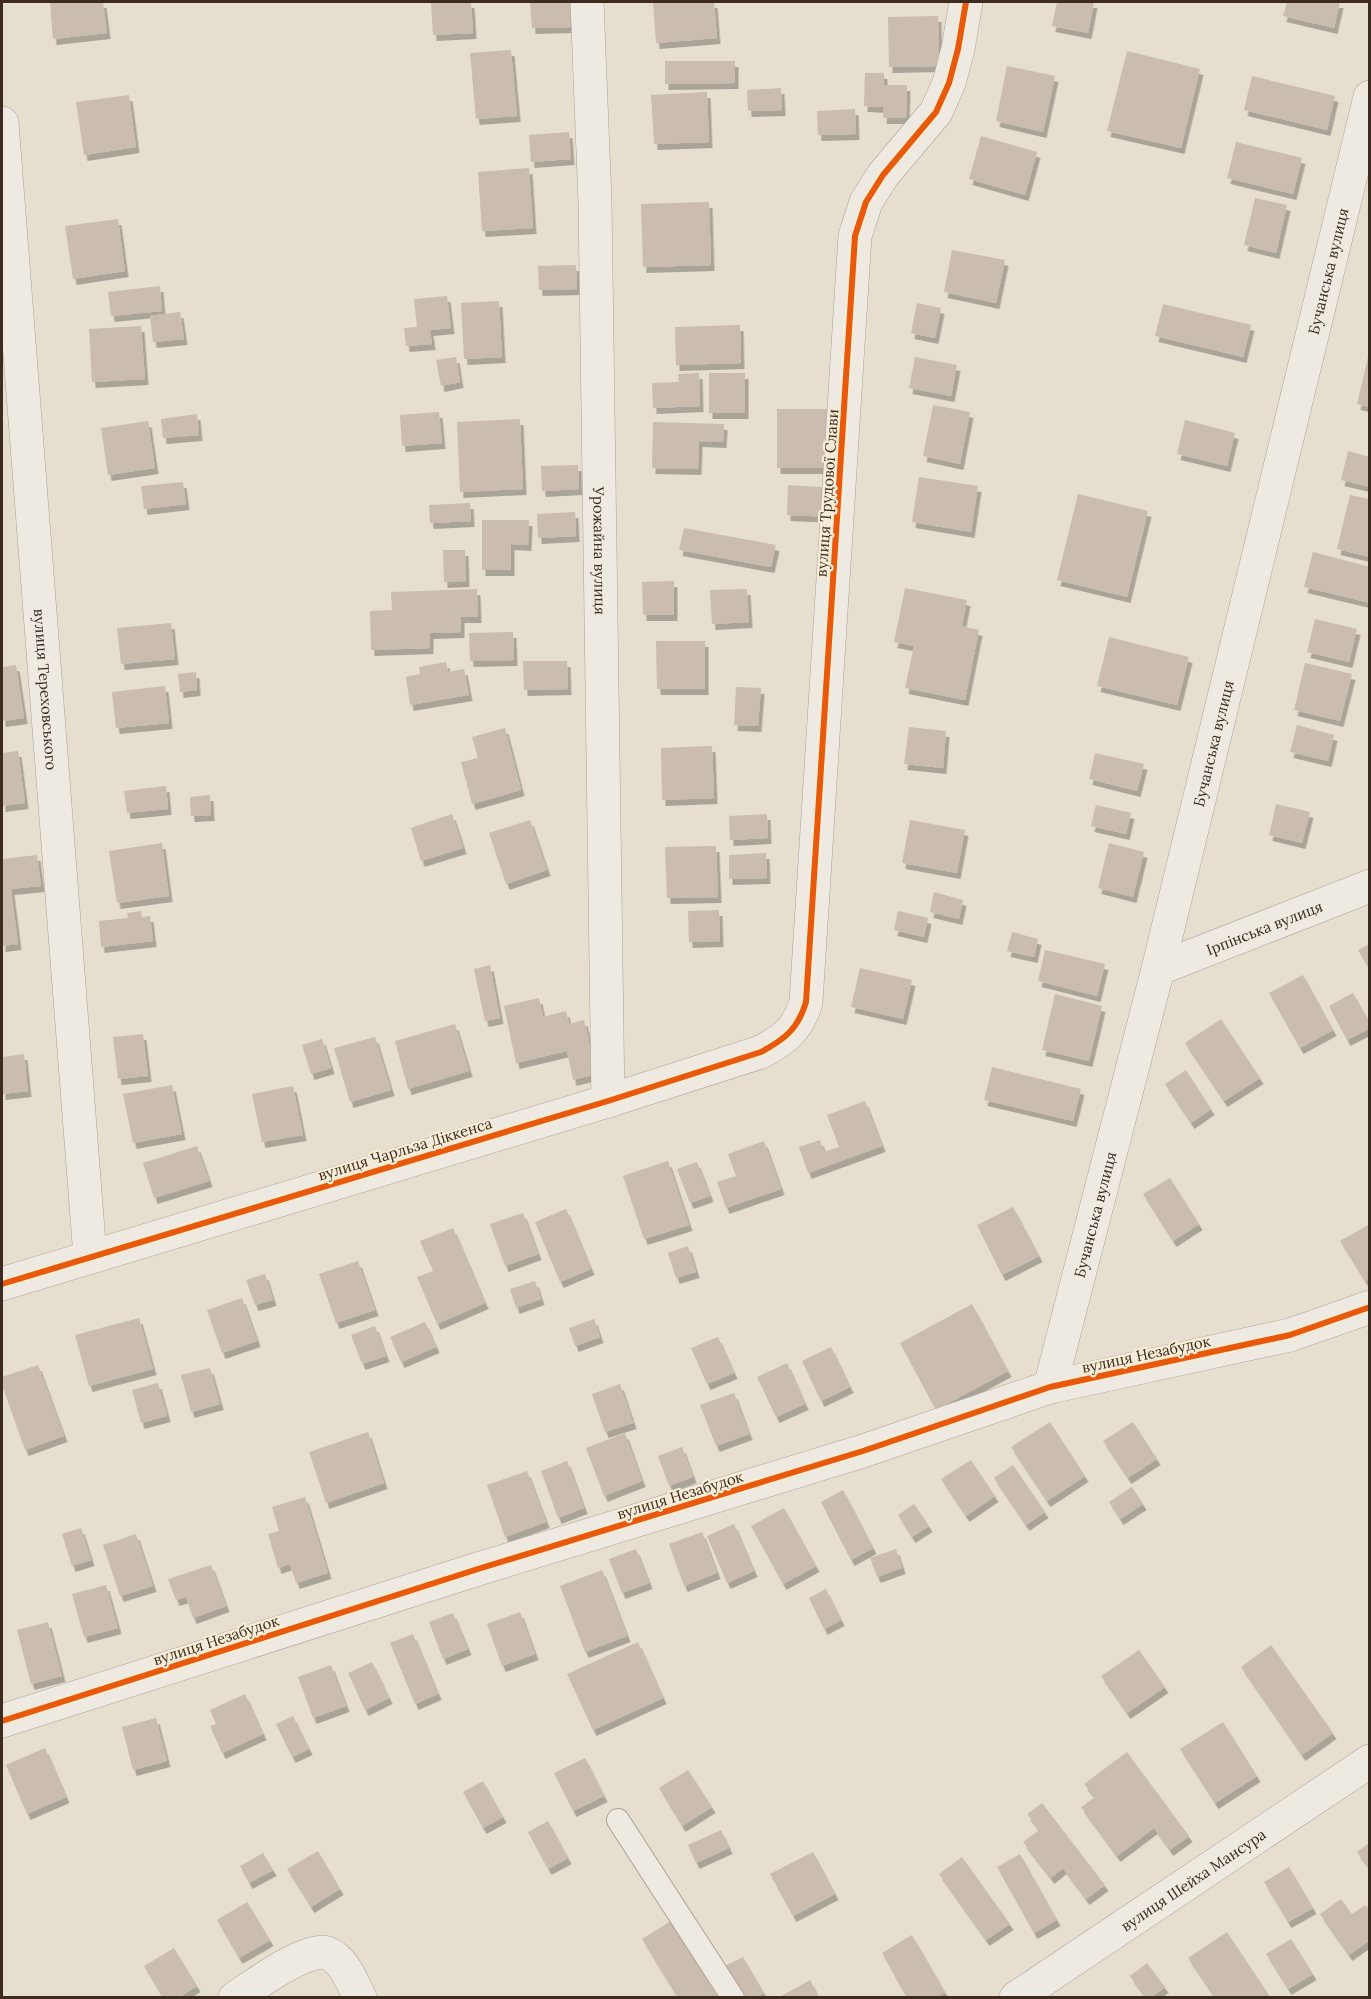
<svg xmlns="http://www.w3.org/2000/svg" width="1371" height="1999" viewBox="0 0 1371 1999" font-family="Lora,serif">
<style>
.building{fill:#cabcaf;filter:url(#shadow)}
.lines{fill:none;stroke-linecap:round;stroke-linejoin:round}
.lane-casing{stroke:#aca398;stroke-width:24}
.street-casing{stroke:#aca398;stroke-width:34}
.lane{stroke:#eee9e1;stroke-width:22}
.street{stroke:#eee9e1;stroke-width:33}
.cycleway-casing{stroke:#f7ecd5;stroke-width:10}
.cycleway{stroke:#e8590c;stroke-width:6}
.labels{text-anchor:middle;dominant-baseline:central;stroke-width:4.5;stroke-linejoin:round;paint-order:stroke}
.street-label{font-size:15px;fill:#3c2b1e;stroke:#f7ecd5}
</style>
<defs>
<filter id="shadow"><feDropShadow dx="3.5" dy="6" stdDeviation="0" flood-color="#0004"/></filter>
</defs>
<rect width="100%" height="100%" fill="#e6decf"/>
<path class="building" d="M 50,2 L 103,2 L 107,33 L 53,39 Z
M 471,2 L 473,33 L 433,35 L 431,3 Z
M 530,2 L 570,2 L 571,27 L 532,28 Z
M 653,2 L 714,2 L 717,38 L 656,43 Z
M 1057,2 L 1094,2 L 1088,33 L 1052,26 Z
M 1287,2 L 1340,2 L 1334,28 L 1283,16 Z
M 938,16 L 939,66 L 889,67 L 888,17 Z
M 511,50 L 517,116 L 476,119 L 470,53 Z
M 1127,51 L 1200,69 L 1181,148 L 1107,131 Z
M 665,61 L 735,61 L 735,83 L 665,84 Z
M 1007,66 L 1055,76 L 1043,132 L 996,121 Z
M 865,73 L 884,73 L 884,85 L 907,85 L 906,118 L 883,118 L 884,107 L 864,106 Z
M 1252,76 L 1335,96 L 1327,130 L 1244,110 Z
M 781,88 L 782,110 L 748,111 L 747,90 Z
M 707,92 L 709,142 L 654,144 L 651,95 Z
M 129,95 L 136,147 L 84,155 L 76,102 Z
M 855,109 L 856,134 L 818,135 L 817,111 Z
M 569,132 L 571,159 L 531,162 L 529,135 Z
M 981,136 L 1037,152 L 1025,195 L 969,179 Z
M 1236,142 L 1302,158 L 1293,194 L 1227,178 Z
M 529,168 L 533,228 L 482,231 L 478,172 Z
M 1255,198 L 1287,205 L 1276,253 L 1244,245 Z
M 709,202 L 711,265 L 643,267 L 641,204 Z
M 118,219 L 125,271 L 73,279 L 65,226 Z
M 952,250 L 1005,260 L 996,303 L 944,292 Z
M 576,265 L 577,289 L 539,290 L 538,266 Z
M 160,286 L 162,311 L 111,316 L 108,292 Z
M 447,296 L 451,328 L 430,330 L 432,344 L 406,346 L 404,328 L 417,327 L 414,299 Z
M 499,301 L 502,357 L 464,359 L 461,303 Z
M 917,303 L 941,308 L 935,338 L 911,333 Z
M 1163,304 L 1251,325 L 1243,357 L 1155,336 Z
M 180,312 L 184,339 L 153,342 L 150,316 Z
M 740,325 L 741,363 L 676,365 L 675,327 Z
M 141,326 L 145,379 L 92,382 L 89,329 Z
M 1369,353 L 1370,353 L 1370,407 L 1357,404 Z
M 456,357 L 460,382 L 441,386 L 436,360 Z
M 915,357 L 957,365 L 951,396 L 909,388 Z
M 699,373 L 700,406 L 653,408 L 652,383 L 679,382 L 678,374 Z
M 709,373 L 745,373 L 745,413 L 709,413 Z
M 933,405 L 970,412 L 960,464 L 923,456 Z
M 777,409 L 835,409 L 835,468 L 777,468 Z
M 439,412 L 442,443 L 402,446 L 400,415 Z
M 197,414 L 199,435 L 163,438 L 161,419 Z
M 520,419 L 523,489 L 460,492 L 457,422 Z
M 1185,420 L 1235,433 L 1227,466 L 1177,454 Z
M 148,421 L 155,468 L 108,475 L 101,428 Z
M 653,422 L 724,424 L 723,442 L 699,441 L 698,469 L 652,468 Z
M 1348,451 L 1370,457 L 1370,487 L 1341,480 Z
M 578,465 L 579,489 L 542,491 L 541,466 Z
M 919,477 L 978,486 L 971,532 L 912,522 Z
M 183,482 L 186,504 L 144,509 L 141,486 Z
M 788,485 L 834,488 L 832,517 L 787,515 Z
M 1078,494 L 1148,511 L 1127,597 L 1057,580 Z
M 1350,495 L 1370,499 L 1370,557 L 1337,549 Z
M 470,503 L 471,521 L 430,523 L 429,505 Z
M 575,512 L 576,536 L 538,538 L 537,514 Z
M 482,520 L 529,520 L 528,545 L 511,544 L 511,570 L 482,570 Z
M 684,528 L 776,545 L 771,567 L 679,550 Z
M 443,550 L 465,550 L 466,581 L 444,582 Z
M 1313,552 L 1370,567 L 1370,603 L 1304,587 Z
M 674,581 L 674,615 L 643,615 L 642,582 Z
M 905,588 L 967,600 L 962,626 L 979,630 L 965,700 L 905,688 L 914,646 L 894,642 Z
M 477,589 L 478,617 L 461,617 L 461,632 L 430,633 L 430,648 L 371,650 L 370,611 L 392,610 L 391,592 Z
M 747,589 L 749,622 L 712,624 L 710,590 Z
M 1315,619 L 1357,629 L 1349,662 L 1307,652 Z
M 171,623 L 175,659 L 121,664 L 117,628 Z
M 513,632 L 514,660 L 470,661 L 469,633 Z
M 1109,637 L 1189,657 L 1177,705 L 1097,686 Z
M 656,641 L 705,641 L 705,689 L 657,689 Z
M 523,661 L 567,661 L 568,689 L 524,690 Z
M 446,662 L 448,672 L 464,669 L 469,695 L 410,705 L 406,677 L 420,674 L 419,667 Z
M 1305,663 L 1352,674 L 1340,721 L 1294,710 Z
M 16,665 L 24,718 L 2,721 L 2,667 Z
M 196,672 L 197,690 L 180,692 L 178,674 Z
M 165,686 L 169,723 L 116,728 L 112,692 Z
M 736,687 L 761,688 L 758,726 L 734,725 Z
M 1297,725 L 1334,735 L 1328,761 L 1290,752 Z
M 909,727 L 946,731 L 943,768 L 904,764 Z
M 505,728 L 521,790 L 472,804 L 461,762 L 478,758 L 472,737 Z
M 712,746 L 714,798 L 662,800 L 661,748 Z
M 18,751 L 25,803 L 2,806 L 2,753 Z
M 1095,753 L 1144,764 L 1137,791 L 1089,779 Z
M 166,786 L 168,809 L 127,813 L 124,791 Z
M 210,795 L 211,815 L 191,816 L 190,797 Z
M 1276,804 L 1310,812 L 1302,843 L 1269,835 Z
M 1096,805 L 1131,813 L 1126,834 L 1091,826 Z
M 452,814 L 463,848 L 421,861 L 411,828 Z
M 767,814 L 768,838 L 730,840 L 729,816 Z
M 530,820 L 547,870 L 506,884 L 489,833 Z
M 910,820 L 965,830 L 957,873 L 902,863 Z
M 162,843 L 169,896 L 117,903 L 109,851 Z
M 1109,843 L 1144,852 L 1133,897 L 1098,888 Z
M 716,846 L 718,897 L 667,898 L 665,847 Z
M 766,853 L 767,878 L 729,879 L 729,855 Z
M 37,855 L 41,886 L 11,889 L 18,944 L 2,946 L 2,859 Z
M 934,892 L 963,900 L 959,919 L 930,912 Z
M 719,910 L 720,941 L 689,942 L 688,911 Z
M 141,911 L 142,917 L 150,916 L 153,941 L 101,947 L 99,921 L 128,918 L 127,913 Z
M 898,911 L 928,918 L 924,937 L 894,930 Z
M 1012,932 L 1038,939 L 1034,957 L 1007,951 Z
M 1370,944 L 1370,970 L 1358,950 Z
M 1045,950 L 1105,964 L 1097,996 L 1038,981 Z
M 490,965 L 500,1018 L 485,1021 L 474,969 Z
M 860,968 L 912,980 L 903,1019 L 851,1007 Z
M 1303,975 L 1333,1030 L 1300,1048 L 1269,993 Z
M 1353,993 L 1370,1023 L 1370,1028 L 1347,1040 L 1329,1006 Z
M 1055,994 L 1102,1006 L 1089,1061 L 1042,1050 Z
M 539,998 L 543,1017 L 566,1011 L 569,1024 L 584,1020 L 596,1074 L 573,1080 L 567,1051 L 516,1063 L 504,1006 Z
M 1221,1019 L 1260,1078 L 1224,1101 L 1185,1043 Z
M 455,1024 L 469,1071 L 408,1089 L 395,1041 Z
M 143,1034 L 148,1076 L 118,1079 L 113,1037 Z
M 375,1037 L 391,1090 L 350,1102 L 334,1048 Z
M 322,1039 L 331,1068 L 311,1074 L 302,1045 Z
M 24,1054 L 28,1091 L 2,1094 L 2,1057 Z
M 992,1067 L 1081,1089 L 1073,1121 L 984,1100 Z
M 1186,1070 L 1211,1109 L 1191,1123 L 1165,1084 Z
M 172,1085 L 182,1134 L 133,1143 L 123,1094 Z
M 293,1086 L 303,1135 L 262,1142 L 252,1094 Z
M 865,1101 L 882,1146 L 808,1173 L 799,1147 L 820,1140 L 824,1152 L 839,1147 L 827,1115 Z
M 764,1141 L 781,1189 L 726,1208 L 717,1182 L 736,1176 L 728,1154 Z
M 197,1146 L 209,1181 L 154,1198 L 143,1163 Z
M 668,1161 L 689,1225 L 644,1239 L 623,1176 Z
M 697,1162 L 710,1196 L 690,1203 L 677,1169 Z
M 1170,1178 L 1199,1224 L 1173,1241 L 1143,1194 Z
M 1013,1207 L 1039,1256 L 1002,1275 L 977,1225 Z
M 566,1209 L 591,1269 L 560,1282 L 535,1222 Z
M 523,1213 L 538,1254 L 505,1266 L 490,1224 Z
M 1370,1224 L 1370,1278 L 1365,1281 L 1340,1241 Z
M 453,1228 L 485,1303 L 437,1324 L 417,1277 L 433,1271 L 420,1241 Z
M 688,1246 L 696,1272 L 676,1278 L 668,1253 Z
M 358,1261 L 375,1310 L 336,1323 L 319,1274 Z
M 265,1274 L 273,1300 L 255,1305 L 246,1280 Z
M 535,1281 L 541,1299 L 516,1308 L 510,1289 Z
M 242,1298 L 257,1341 L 222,1353 L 207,1310 Z
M 972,1304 L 1008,1371 L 936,1410 L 900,1343 Z
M 139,1318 L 153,1369 L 89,1386 L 75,1335 Z
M 594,1319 L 600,1337 L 575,1346 L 569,1328 Z
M 425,1322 L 436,1347 L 401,1362 L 390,1337 Z
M 375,1326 L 386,1356 L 362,1364 L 351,1335 Z
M 718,1337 L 734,1373 L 707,1384 L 691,1348 Z
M 831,1347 L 850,1387 L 821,1401 L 802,1361 Z
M 787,1363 L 805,1404 L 776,1417 L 757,1377 Z
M 38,1365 L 64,1436 L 25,1450 L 2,1385 L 2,1377 Z
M 210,1368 L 220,1404 L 191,1412 L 181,1375 Z
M 158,1383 L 167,1416 L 141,1423 L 132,1390 Z
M 620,1384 L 633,1423 L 605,1432 L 592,1394 Z
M 734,1393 L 749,1434 L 716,1446 L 700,1405 Z
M 1050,1422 L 1085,1476 L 1047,1501 L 1011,1447 Z
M 1133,1422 L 1157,1459 L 1128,1478 L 1103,1441 Z
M 368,1432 L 384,1483 L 326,1503 L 309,1452 Z
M 625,1433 L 642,1481 L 604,1496 L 586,1448 Z
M 682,1447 L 693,1477 L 669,1486 L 658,1456 Z
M 971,1460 L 995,1496 L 966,1516 L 941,1479 Z
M 567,1461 L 584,1508 L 558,1518 L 541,1471 Z
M 1013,1465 L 1045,1512 L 1026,1525 L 994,1478 Z
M 527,1471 L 546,1522 L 505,1537 L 487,1485 Z
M 1132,1487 L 1143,1504 L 1120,1519 L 1109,1502 Z
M 843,1490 L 873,1548 L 851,1560 L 821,1502 Z
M 305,1497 L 328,1573 L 296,1583 L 290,1564 L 278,1568 L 268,1534 L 279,1531 L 272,1507 Z
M 914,1504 L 929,1526 L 912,1537 L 898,1515 Z
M 784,1508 L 816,1566 L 783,1584 L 751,1526 Z
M 734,1524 L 754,1571 L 727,1583 L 707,1536 Z
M 81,1528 L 91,1560 L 72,1566 L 62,1534 Z
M 702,1532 L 717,1573 L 684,1586 L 669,1544 Z
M 136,1534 L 153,1586 L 120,1596 L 103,1545 Z
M 636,1549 L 649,1583 L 622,1593 L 609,1559 Z
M 896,1549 L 902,1568 L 877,1577 L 870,1558 Z
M 211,1565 L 226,1606 L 193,1618 L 186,1597 L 176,1600 L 168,1579 Z
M 602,1570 L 627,1636 L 585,1652 L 560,1586 Z
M 106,1585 L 118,1628 L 84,1637 L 72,1594 Z
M 826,1589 L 841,1620 L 824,1629 L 809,1598 Z
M 520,1612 L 535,1654 L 502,1666 L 487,1624 Z
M 453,1613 L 468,1649 L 443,1659 L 429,1622 Z
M 48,1622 L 62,1676 L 31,1684 L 17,1630 Z
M 413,1634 L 438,1694 L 415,1704 L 390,1643 Z
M 638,1642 L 663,1698 L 593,1730 L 567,1674 Z
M 1271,1645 L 1333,1733 L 1302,1755 L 1241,1667 Z
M 1139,1650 L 1165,1687 L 1127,1713 L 1101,1676 Z
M 372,1662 L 389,1698 L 365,1710 L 348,1673 Z
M 331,1665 L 346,1706 L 313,1718 L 298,1677 Z
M 245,1694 L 263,1734 L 222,1753 L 210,1726 L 216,1724 L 210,1710 Z
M 293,1716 L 309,1749 L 292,1757 L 276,1724 Z
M 156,1718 L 167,1761 L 133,1770 L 122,1727 Z
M 1223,1722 L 1257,1776 L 1215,1803 L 1180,1749 Z
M 45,1748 L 66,1797 L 27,1814 L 6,1765 Z
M 1127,1752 L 1189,1836 L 1170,1850 L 1154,1828 L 1117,1856 L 1081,1807 L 1095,1797 L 1084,1784 Z
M 585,1758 L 604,1796 L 573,1811 L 554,1773 Z
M 688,1770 L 712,1807 L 682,1826 L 659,1788 Z
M 483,1781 L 503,1817 L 483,1828 L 463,1792 Z
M 1042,1803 L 1105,1885 L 1086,1899 L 1063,1868 L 1051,1878 L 1023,1842 L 1039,1830 L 1027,1814 Z
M 548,1821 L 568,1858 L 548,1869 L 528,1832 Z
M 721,1830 L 729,1848 L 696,1863 L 688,1845 Z
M 1370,1842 L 1370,1869 L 1357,1852 Z
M 318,1851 L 340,1889 L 311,1907 L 287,1869 Z
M 813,1852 L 835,1894 L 793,1916 L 770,1874 Z
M 263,1853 L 273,1870 L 249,1883 L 240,1866 Z
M 1020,1854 L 1057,1920 L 1034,1933 L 997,1867 Z
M 962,1857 L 1010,1924 L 986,1940 L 939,1874 Z
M 1289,1867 L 1313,1908 L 1288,1922 L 1264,1882 Z
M 1341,1899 L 1352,1914 L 1365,1905 L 1370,1910 L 1370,1940 L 1349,1955 L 1320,1914 Z
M 247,1902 L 270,1940 L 239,1958 L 217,1920 Z
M 671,1921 L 718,1998 L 678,1998 L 642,1939 Z
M 1227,1932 L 1269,1995 L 1265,1998 L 1215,1998 L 1188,1958 Z
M 912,1935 L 945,1992 L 935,1998 L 907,1998 L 882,1953 Z
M 1291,1939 L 1313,1974 L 1288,1989 L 1266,1954 Z
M 174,1948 L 197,1986 L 178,1998 L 163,1998 L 144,1966 Z
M 743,1957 L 764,1993 L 756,1998 L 740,1998 L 723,1967 Z
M 1147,1963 L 1165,1987 L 1151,1998 L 1146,1998 L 1130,1976 Z
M 810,1980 L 819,1998 L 778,1998 Z"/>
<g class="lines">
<g class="lane-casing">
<path id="lane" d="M 618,1820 L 733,1998"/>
</g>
<g class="street-casing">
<g id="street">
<path id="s1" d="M 587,2 L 595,202 L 608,1101"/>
<path id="s2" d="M 2,123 L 90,1256"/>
<path id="s3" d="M 1158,969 L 1370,886"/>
<path d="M 2,1284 L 608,1101 L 761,1052 C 785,1039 798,1029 806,1002 L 855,236 L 866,202 L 883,175 L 936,112 L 949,83 L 958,49 L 966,2"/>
<path id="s4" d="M 1050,1387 L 1158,969 L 1370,97"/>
<path d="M 2,1721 L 478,1569 L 863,1451 L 1050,1387 L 1290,1335 L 1370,1307"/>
<path d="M 235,1998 C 253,1986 308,1946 327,1953 C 344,1959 352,1982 360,1998"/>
<path id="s5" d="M 1016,1998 L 1370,1761"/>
</g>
</g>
<use href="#lane" class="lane"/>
<use href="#street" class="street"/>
<g class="cycleway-casing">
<path id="cycleway" d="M 2,1284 L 608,1101 L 761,1052 C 785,1039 798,1029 806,1002 L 855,236 L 866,202 L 883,175 L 936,112 L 949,83 L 958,49 L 966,2
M 2,1721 L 478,1569 L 863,1451 L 1050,1387 L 1290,1335 L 1370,1307"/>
</g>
<use href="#cycleway" class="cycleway"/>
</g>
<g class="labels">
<g class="street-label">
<text stroke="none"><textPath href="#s4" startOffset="1150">Бучанська вулиця</textPath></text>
<text transform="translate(827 493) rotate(-86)">вулиця Трудової Слави</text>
<text stroke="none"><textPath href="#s1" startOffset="549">Урожайна вулиця</textPath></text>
<text stroke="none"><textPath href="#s2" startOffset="568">вулиця Тереховського</textPath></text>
<text stroke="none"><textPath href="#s4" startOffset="664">Бучанська вулиця</textPath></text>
<text stroke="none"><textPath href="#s3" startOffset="114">Ірпінська вулиця</textPath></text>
<text transform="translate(405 1149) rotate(-17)">вулиця Чарльза Діккенса</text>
<text stroke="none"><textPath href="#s4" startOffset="178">Бучанська вулиця</textPath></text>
<text transform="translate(1146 1354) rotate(-12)">вулиця Незабудок</text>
<text transform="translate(680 1495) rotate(-17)">вулиця Незабудок</text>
<text transform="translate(216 1640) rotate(-18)">вулиця Незабудок</text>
<text stroke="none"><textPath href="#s5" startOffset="213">вулиця Шейха Мансура</textPath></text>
</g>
</g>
<rect width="1371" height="1999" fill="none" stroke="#3c2b1e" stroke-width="6"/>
</svg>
